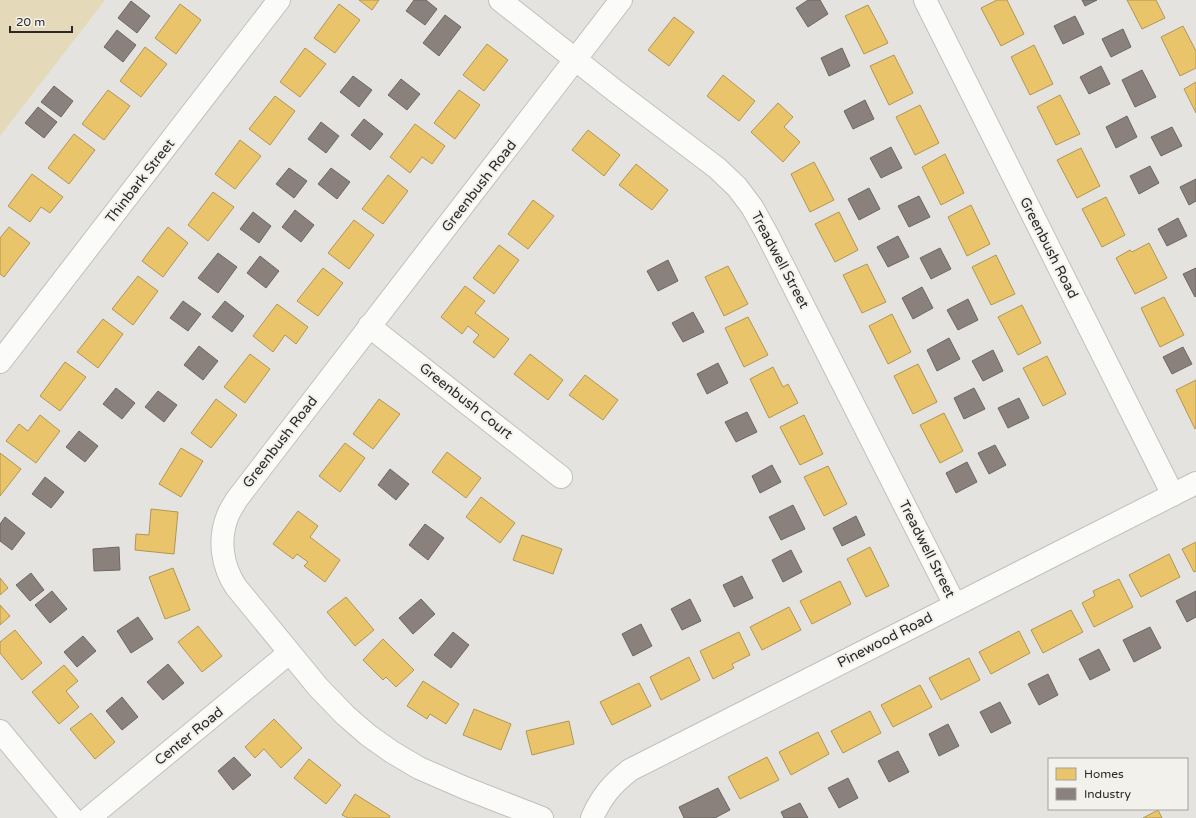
<svg xmlns="http://www.w3.org/2000/svg" width="1196" height="818" viewBox="0 0 1196 818" font-family="'Varela Round',sans-serif">
<style>
.green{fill:#e4d9b9}
.homes{fill:#e9c46a;stroke:#b09656}
.industry{fill:#8a817c;stroke:#6d6763}
.lines{fill:none;stroke-linecap:round;stroke-linejoin:round}
.street-casing{stroke:#c1c0bd;stroke-width:24}
.street{stroke:#fbfbfa;stroke-width:22}
.labels{text-anchor:middle;dominant-baseline:central;stroke-width:4;stroke-linejoin:round;paint-order:stroke}
.street-label{font-size:14px;fill:#2a2928;stroke:#f3f1ec}
</style>
<rect width="100%" height="100%" fill="#e5e3e0"/>
<path class="green" d="M 0,0 L 105,0 L 0,136 Z"/>
<path class="homes" d="M 359,0 L 379,0 L 372,10 Z
M 997,0 L 1007,0 L 1024,34 L 1001,46 L 981,8 Z
M 1127,0 L 1156,0 L 1165,18 L 1142,29 Z
M 180,4 L 201,20 L 176,54 L 155,38 Z
M 339,4 L 360,20 L 335,53 L 314,38 Z
M 868,5 L 888,43 L 864,54 L 845,16 Z
M 674,17 L 694,32 L 669,66 L 648,50 Z
M 1183,26 L 1196,51 L 1196,68 L 1180,76 L 1161,37 Z
M 487,44 L 508,60 L 484,91 L 463,75 Z
M 1034,45 L 1053,84 L 1030,95 L 1011,57 Z
M 145,47 L 167,64 L 141,97 L 120,81 Z
M 305,48 L 326,64 L 300,97 L 280,82 Z
M 894,55 L 913,93 L 889,105 L 870,66 Z
M 723,75 L 755,101 L 739,121 L 707,96 Z
M 1196,82 L 1196,113 L 1184,89 Z
M 108,90 L 130,106 L 104,140 L 82,124 Z
M 459,90 L 480,105 L 455,139 L 434,123 Z
M 1060,95 L 1080,134 L 1056,145 L 1037,107 Z
M 275,96 L 295,111 L 270,145 L 249,129 Z
M 778,103 L 793,117 L 784,127 L 800,142 L 783,162 L 751,132 Z
M 920,105 L 939,143 L 915,155 L 896,117 Z
M 415,124 L 445,146 L 432,164 L 422,157 L 410,173 L 390,157 Z
M 588,130 L 620,155 L 604,176 L 572,150 Z
M 74,134 L 95,150 L 69,184 L 48,168 Z
M 240,140 L 261,156 L 235,189 L 215,174 Z
M 1081,148 L 1100,186 L 1077,198 L 1057,160 Z
M 945,154 L 964,193 L 941,205 L 922,167 Z
M 814,162 L 834,200 L 810,212 L 791,174 Z
M 636,164 L 668,190 L 652,210 L 619,185 Z
M 32,174 L 63,197 L 50,213 L 41,207 L 30,222 L 8,206 Z
M 388,175 L 408,191 L 383,224 L 362,209 Z
M 213,192 L 234,207 L 208,241 L 188,225 Z
M 1106,197 L 1125,235 L 1102,247 L 1082,209 Z
M 533,200 L 554,216 L 528,249 L 508,234 Z
M 971,205 L 990,244 L 967,256 L 948,217 Z
M 839,212 L 858,250 L 835,262 L 815,224 Z
M 354,220 L 374,235 L 349,269 L 328,253 Z
M 9,227 L 30,243 L 4,277 L 0,274 L 0,238 Z
M 168,227 L 188,243 L 163,277 L 142,261 Z
M 1149,243 L 1167,278 L 1135,294 L 1116,258 L 1130,250 L 1132,252 Z
M 499,245 L 519,260 L 494,294 L 473,278 Z
M 996,255 L 1015,294 L 991,305 L 972,267 Z
M 867,264 L 886,302 L 862,313 L 843,275 Z
M 728,266 L 748,304 L 724,316 L 705,277 Z
M 323,268 L 343,283 L 318,316 L 297,301 Z
M 138,276 L 158,291 L 133,325 L 112,309 Z
M 465,286 L 485,301 L 475,313 L 509,339 L 494,358 L 473,342 L 479,335 L 468,326 L 462,334 L 441,317 Z
M 1164,297 L 1184,335 L 1160,347 L 1141,308 Z
M 277,304 L 308,327 L 296,344 L 285,335 L 273,352 L 253,336 Z
M 1022,305 L 1041,343 L 1018,355 L 998,317 Z
M 892,314 L 911,352 L 888,364 L 869,326 Z
M 748,317 L 768,355 L 744,367 L 725,328 Z
M 103,319 L 123,334 L 98,368 L 77,352 Z
M 250,354 L 270,369 L 245,403 L 224,387 Z
M 530,354 L 563,380 L 548,400 L 514,374 Z
M 1047,356 L 1066,394 L 1043,406 L 1023,368 Z
M 65,362 L 86,377 L 60,411 L 40,396 Z
M 918,364 L 937,402 L 913,414 L 894,376 Z
M 773,367 L 783,387 L 788,384 L 798,403 L 769,418 L 750,379 Z
M 585,375 L 618,400 L 603,420 L 569,395 Z
M 1196,380 L 1196,428 L 1195,429 L 1176,390 Z
M 216,399 L 237,415 L 211,448 L 191,433 Z
M 379,399 L 400,414 L 373,449 L 353,434 Z
M 944,413 L 963,451 L 940,463 L 920,425 Z
M 40,415 L 60,431 L 36,463 L 6,441 L 19,424 L 28,431 Z
M 804,415 L 823,454 L 800,465 L 780,427 Z
M 345,443 L 365,458 L 340,492 L 319,476 Z
M 181,448 L 203,461 L 181,497 L 159,484 Z
M 447,452 L 481,478 L 466,498 L 432,472 Z
M 0,453 L 21,469 L 0,496 Z
M 828,466 L 847,504 L 824,516 L 804,477 Z
M 481,497 L 515,523 L 500,543 L 466,517 Z
M 151,509 L 178,512 L 174,554 L 135,550 L 136,534 L 149,535 Z
M 298,511 L 318,526 L 310,537 L 340,560 L 325,582 L 304,566 L 308,562 L 297,554 L 293,559 L 273,544 Z
M 522,535 L 562,549 L 553,574 L 513,560 Z
M 1196,542 L 1196,571 L 1194,572 L 1182,549 Z
M 870,547 L 889,586 L 866,597 L 847,559 Z
M 1169,554 L 1180,577 L 1141,597 L 1129,575 Z
M 173,568 L 190,610 L 165,619 L 149,577 Z
M 0,578 L 8,588 L 0,595 Z
M 1119,579 L 1133,607 L 1094,627 L 1082,603 L 1095,596 L 1093,591 Z
M 840,581 L 851,604 L 812,624 L 800,601 Z
M 346,597 L 374,630 L 355,646 L 327,612 Z
M 0,605 L 10,616 L 0,625 Z
M 789,607 L 801,630 L 762,650 L 750,627 Z
M 1071,610 L 1083,632 L 1043,653 L 1031,630 Z
M 198,626 L 222,656 L 202,672 L 178,642 Z
M 15,630 L 42,663 L 22,680 L 0,653 L 0,642 Z
M 1019,631 L 1030,653 L 991,674 L 979,652 Z
M 739,632 L 750,655 L 732,664 L 734,668 L 713,679 L 700,651 Z
M 383,639 L 414,670 L 396,687 L 386,677 L 383,680 L 363,660 Z
M 689,657 L 700,680 L 661,700 L 650,677 Z
M 969,658 L 980,680 L 941,700 L 929,678 Z
M 64,665 L 78,681 L 66,691 L 79,707 L 59,724 L 32,692 Z
M 423,681 L 459,704 L 446,724 L 430,714 L 427,719 L 407,706 Z
M 639,683 L 651,706 L 612,725 L 600,702 Z
M 920,685 L 932,707 L 893,727 L 881,705 Z
M 474,709 L 511,724 L 501,750 L 463,735 Z
M 870,711 L 881,733 L 843,753 L 831,731 Z
M 91,713 L 115,742 L 95,759 L 70,729 Z
M 274,719 L 302,748 L 281,768 L 264,749 L 255,758 L 245,747 Z
M 569,721 L 574,744 L 532,755 L 526,731 Z
M 818,732 L 829,754 L 791,775 L 779,752 Z
M 767,757 L 779,780 L 740,799 L 728,777 Z
M 309,759 L 341,785 L 326,804 L 294,778 Z
M 355,794 L 390,816 L 389,818 L 348,818 L 342,815 Z
M 1158,810 L 1162,818 L 1143,818 Z"/>
<path class="industry" d="M 414,0 L 426,0 L 437,9 L 425,25 L 406,11 Z
M 808,0 L 820,0 L 828,14 L 808,27 L 796,8 Z
M 1082,0 L 1097,0 L 1085,6 Z
M 131,1 L 150,16 L 137,33 L 118,18 Z
M 445,15 L 461,27 L 439,56 L 423,43 Z
M 1075,16 L 1084,34 L 1063,44 L 1054,26 Z
M 1123,29 L 1131,47 L 1111,57 L 1102,39 Z
M 117,30 L 136,45 L 123,62 L 104,47 Z
M 842,48 L 850,66 L 829,76 L 821,58 Z
M 1101,66 L 1110,84 L 1089,94 L 1080,77 Z
M 1142,70 L 1156,97 L 1135,107 L 1122,80 Z
M 353,76 L 372,90 L 359,107 L 340,92 Z
M 401,79 L 420,94 L 407,110 L 388,95 Z
M 54,86 L 73,101 L 61,117 L 41,102 Z
M 865,100 L 874,119 L 853,129 L 844,111 Z
M 38,107 L 57,122 L 44,138 L 25,123 Z
M 1127,116 L 1137,137 L 1116,148 L 1106,127 Z
M 364,119 L 383,134 L 370,150 L 351,135 Z
M 321,122 L 339,136 L 326,153 L 308,139 Z
M 1172,127 L 1182,146 L 1161,156 L 1151,137 Z
M 891,147 L 902,168 L 881,178 L 870,158 Z
M 1150,166 L 1159,183 L 1139,194 L 1130,176 Z
M 289,168 L 307,181 L 294,198 L 276,184 Z
M 331,168 L 350,182 L 337,199 L 318,184 Z
M 1196,179 L 1196,201 L 1189,205 L 1180,187 Z
M 869,188 L 880,209 L 859,220 L 848,199 Z
M 919,196 L 930,217 L 909,227 L 898,206 Z
M 295,210 L 314,225 L 301,242 L 282,227 Z
M 253,212 L 271,226 L 259,243 L 240,229 Z
M 1178,218 L 1187,236 L 1167,246 L 1158,229 Z
M 898,236 L 909,257 L 888,267 L 877,247 Z
M 940,248 L 951,269 L 931,279 L 920,258 Z
M 218,253 L 237,267 L 218,293 L 198,278 Z
M 260,256 L 279,271 L 266,288 L 247,273 Z
M 668,260 L 678,281 L 658,291 L 647,271 Z
M 1196,268 L 1196,296 L 1195,297 L 1183,274 Z
M 922,287 L 933,308 L 913,319 L 902,298 Z
M 968,299 L 978,320 L 958,330 L 947,310 Z
M 183,301 L 201,314 L 188,331 L 170,318 Z
M 225,301 L 244,316 L 232,332 L 212,317 Z
M 693,312 L 704,332 L 683,342 L 672,323 Z
M 949,338 L 960,359 L 937,371 L 927,350 Z
M 199,346 L 218,361 L 203,380 L 184,365 Z
M 1183,347 L 1192,364 L 1172,374 L 1163,357 Z
M 993,350 L 1003,371 L 983,381 L 972,361 Z
M 718,363 L 728,383 L 707,394 L 697,374 Z
M 116,388 L 135,403 L 122,419 L 103,404 Z
M 974,388 L 985,409 L 964,419 L 954,398 Z
M 158,391 L 177,405 L 164,422 L 145,407 Z
M 1019,398 L 1029,418 L 1008,428 L 998,408 Z
M 747,412 L 757,432 L 736,442 L 725,422 Z
M 79,431 L 98,446 L 85,462 L 66,447 Z
M 995,445 L 1006,465 L 989,474 L 978,453 Z
M 967,462 L 977,482 L 956,493 L 946,473 Z
M 772,465 L 781,482 L 760,493 L 752,476 Z
M 390,469 L 409,484 L 396,500 L 378,485 Z
M 45,477 L 64,492 L 51,508 L 32,494 Z
M 793,505 L 805,529 L 781,540 L 769,517 Z
M 856,516 L 865,535 L 842,546 L 833,528 Z
M 5,517 L 25,533 L 12,550 L 0,541 L 0,524 Z
M 425,524 L 444,538 L 428,560 L 409,545 Z
M 119,547 L 120,570 L 94,571 L 93,549 Z
M 791,550 L 802,572 L 783,582 L 772,560 Z
M 31,573 L 44,590 L 30,601 L 16,585 Z
M 742,576 L 753,598 L 734,607 L 723,585 Z
M 52,591 L 67,609 L 50,623 L 35,605 Z
M 1196,591 L 1196,617 L 1187,622 L 1176,601 Z
M 421,599 L 435,614 L 413,634 L 399,618 Z
M 690,599 L 701,621 L 682,630 L 671,609 Z
M 138,617 L 153,639 L 131,653 L 117,631 Z
M 641,624 L 652,646 L 633,656 L 622,634 Z
M 1150,627 L 1161,648 L 1134,662 L 1123,640 Z
M 453,632 L 469,645 L 451,668 L 434,655 Z
M 83,636 L 96,651 L 77,667 L 64,652 Z
M 1099,649 L 1110,670 L 1090,680 L 1079,659 Z
M 168,664 L 184,683 L 163,700 L 147,682 Z
M 1048,674 L 1058,695 L 1039,705 L 1028,684 Z
M 122,697 L 138,717 L 122,730 L 106,711 Z
M 1000,702 L 1011,723 L 991,733 L 980,712 Z
M 948,724 L 959,746 L 939,756 L 929,734 Z
M 898,751 L 909,772 L 889,782 L 878,761 Z
M 234,757 L 251,775 L 233,790 L 218,771 Z
M 848,778 L 858,798 L 839,808 L 828,788 Z
M 718,788 L 730,810 L 715,818 L 684,818 L 679,807 Z
M 800,803 L 808,818 L 784,818 L 781,812 Z"/>
<g class="lines">
<g class="street-casing">
<path id="street" d="M 500,0 L 614,90 L 717,168 L 737,187 L 752,207 L 767,234 L 955,605
M 925,0 L 1173,495
M 369,326 L 561,477
M 0,362 L 279,0
M 0,731 L 72,818
M 89,818 L 289,653
M 542,818 L 465,788 L 419,768 L 392,752 L 368,735 L 345,715 L 318,687 L 236,587 C 222,566 218,539 228,515 C 230,510 234,504 237,499 L 621,0
M 592,818 C 601,797 612,784 630,770 L 1196,483"/>
</g>
<use href="#street" class="street"/>
</g>
<g class="labels">
<g class="street-label">
<text transform="translate(140 181) rotate(-52)">Thinbark Street</text>
<text transform="translate(479 186) rotate(-52)">Greenbush Road</text>
<text transform="translate(1049 248) rotate(63)">Greenbush Road</text>
<text transform="translate(780 260) rotate(62)">Treadwell Street</text>
<text transform="translate(466 401) rotate(38)">Greenbush Court</text>
<text transform="translate(280 442) rotate(-52)">Greenbush Road</text>
<text transform="translate(927 549) rotate(63)">Treadwell Street</text>
<text transform="translate(885 640) rotate(-27)">Pinewood Road</text>
<text transform="translate(189 736) rotate(-39)">Center Road</text>
</g>
</g>
<rect x="1048" y="758" width="140" height="52" fill="#f3f1ec" stroke="#a3a19e"/>
<rect x="1056" y="768" width="20" height="12" fill="#e9c46a" stroke="#a3a19e"/>
<text x="1084" y="778" font-size="12" fill="#2a2928">Homes</text>
<rect x="1056" y="788" width="20" height="12" fill="#8a817c" stroke="#a3a19e"/>
<text x="1084" y="798" font-size="12" fill="#2a2928">Industry</text>
<path d="M10 26v6h62v-6" fill="none" stroke="#2a2928" stroke-width="2"/>
<text x="16" y="26" font-size="12" fill="#2a2928" stroke="#f3f1ec" stroke-width="3" paint-order="stroke">20 m</text>
</svg>
